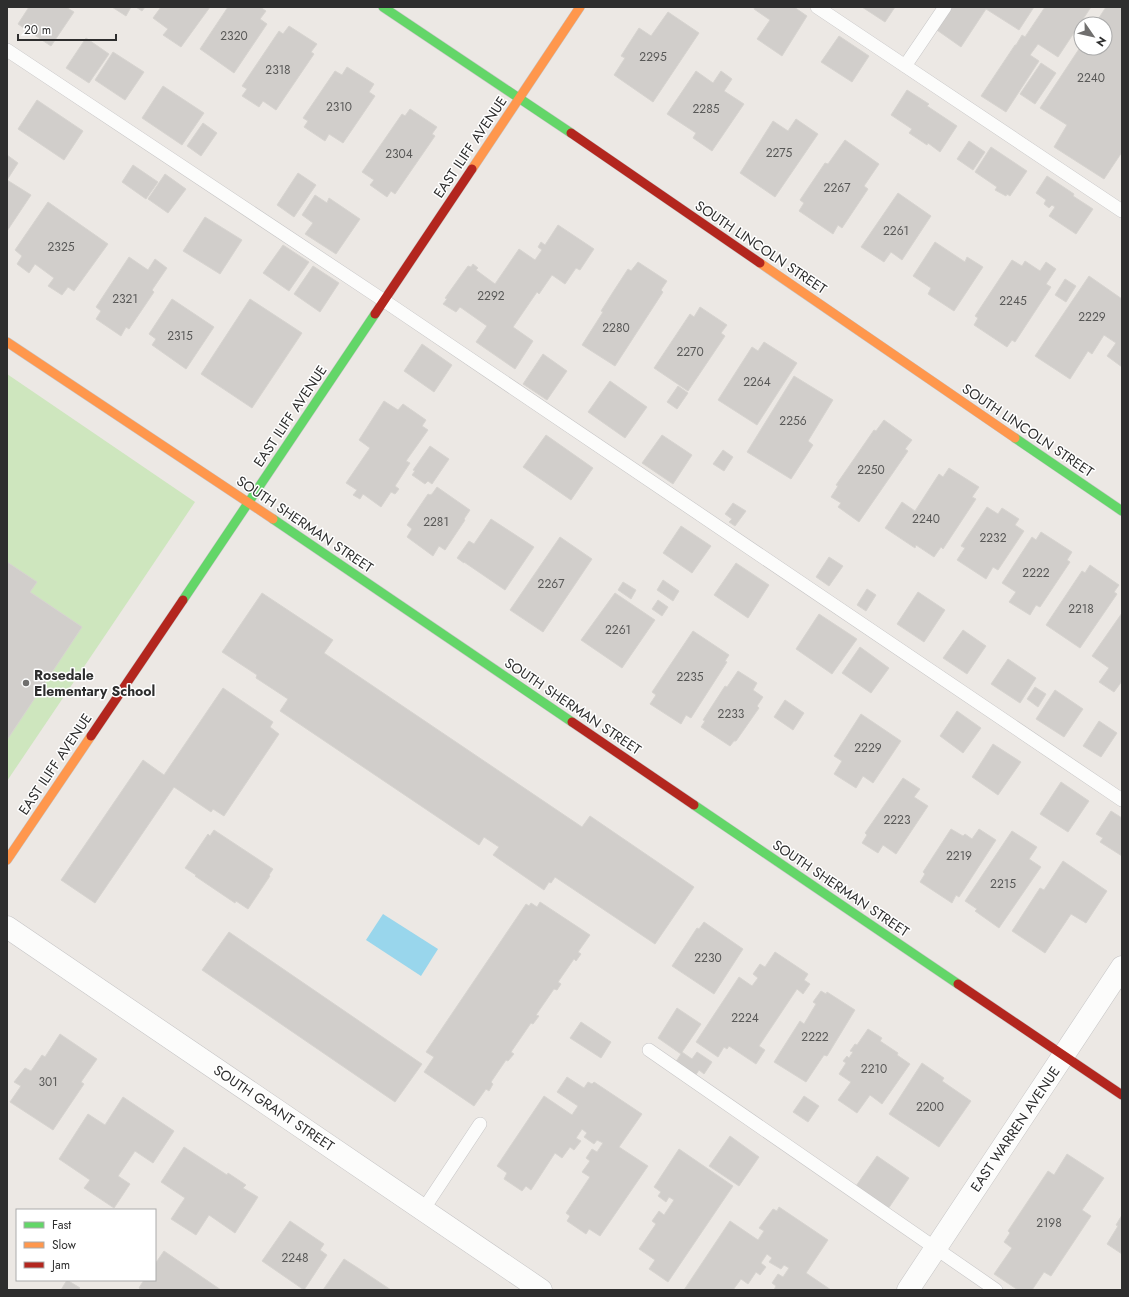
<svg xmlns="http://www.w3.org/2000/svg" width="1129" height="1297" viewBox="0 0 1129 1297" font-family="Jost,sans-serif">
<style>
.green{fill:#cee6be}
.water{fill:#99d6ec}
.building{fill:#d1cecb;stroke:#d7d4d0}
.lines{fill:none;stroke-linecap:round;stroke-linejoin:round}
.lane-casing{stroke:#c5c4c5;stroke-width:14}
.street-casing{stroke:#c5c4c5;stroke-width:23}
.fast-casing{stroke:#c5c4c5;stroke-width:10}
.slow-casing{stroke:#c5c4c5;stroke-width:10}
.jam-casing{stroke:#c5c4c5;stroke-width:10}
.lane{stroke:#fcfcfb;stroke-width:13}
.street{stroke:#fcfcfb;stroke-width:22}
.fast{stroke:#63d668;stroke-width:9}
.slow{stroke:#ff974d;stroke-width:9}
.jam{stroke:#b3261e;stroke-width:9}
.poi-dot{fill:#706f6e;stroke:#fff;stroke-width:1.5}
.labels{text-anchor:middle;dominant-baseline:central;stroke-width:3;stroke-linejoin:round;paint-order:stroke}
.number-label{font-size:12px;fill:#585857}
.street-label{font-size:14px;fill:#2e2e2e;stroke:#fff}
.poi-label{font-size:14px;font-weight:bold;fill:#2e2e2e;stroke:#fff;text-anchor:start}
</style>
<rect width="100%" height="100%" fill="#ece8e4"/>
<path class="green" d="M 7,374 L 195,502 L 7,781 Z"/>
<path class="water" d="M 383,914 L 438,949 L 421,976 L 366,940 Z"/>
<path class="building" d="M 29,7 L 66,7 L 74,12 L 51,46 L 18,24 Z
M 112,7 L 131,7 L 126,16 Z
M 136,7 L 145,7 L 142,11 Z
M 161,7 L 210,7 L 181,47 L 163,35 L 168,29 L 153,18 Z
M 228,7 L 260,7 L 266,11 L 260,19 L 267,24 L 234,73 L 200,49 Z
M 755,7 L 794,7 L 807,16 L 782,56 L 757,39 L 770,20 L 754,9 Z
M 862,7 L 895,7 L 885,22 Z
M 948,7 L 1034,7 L 1019,30 L 986,9 L 961,47 L 934,28 Z
M 1045,7 L 1091,7 L 1058,57 L 1038,44 L 1030,55 L 1039,61 L 1006,112 L 981,96 L 1015,45 L 1016,45 L 1022,35 L 1025,37 Z
M 1106,7 L 1122,7 L 1122,152 L 1104,179 L 1054,147 L 1067,125 L 1040,108 L 1081,46 L 1081,48 L 1105,48 L 1105,24 L 1095,24 Z
M 668,12 L 699,33 L 653,102 L 614,75 L 625,58 L 621,56 L 639,28 L 651,36 Z
M 289,26 L 317,44 L 311,52 L 314,54 L 276,110 L 263,101 L 259,107 L 242,96 L 247,89 L 242,86 L 279,31 L 283,34 Z
M 839,36 L 869,56 L 852,82 L 821,62 Z
M 86,38 L 109,54 L 89,83 L 66,68 Z
M 113,52 L 144,72 L 125,100 L 95,80 Z
M 1041,63 L 1056,73 L 1035,104 L 1020,94 Z
M 347,67 L 374,84 L 369,92 L 375,96 L 343,143 L 329,134 L 325,141 L 304,127 L 308,121 L 303,118 L 335,71 L 342,75 Z
M 696,71 L 713,83 L 721,71 L 732,79 L 724,91 L 744,104 L 712,151 L 693,138 L 696,133 L 667,114 Z
M 163,86 L 204,113 L 182,145 L 142,118 Z
M 907,90 L 929,104 L 927,106 L 957,126 L 940,152 L 928,143 L 927,145 L 909,133 L 912,129 L 891,115 Z
M 37,100 L 83,131 L 64,160 L 18,129 Z
M 410,109 L 437,127 L 432,134 L 435,136 L 395,194 L 391,191 L 387,197 L 370,185 L 374,180 L 362,172 L 402,114 L 405,116 Z
M 796,119 L 818,134 L 775,197 L 740,173 L 773,121 L 788,131 Z
M 203,123 L 217,133 L 201,156 L 187,146 Z
M 845,140 L 879,164 L 864,186 L 868,189 L 842,228 L 838,225 L 833,234 L 799,211 L 804,203 L 800,200 L 825,163 L 828,164 Z
M 969,141 L 985,152 L 973,170 L 957,159 Z
M 991,147 L 1027,171 L 1010,196 L 1007,194 L 1006,196 L 995,190 L 997,187 L 975,172 Z
M 7,155 L 18,163 L 7,180 L 31,195 L 7,231 Z
M 133,165 L 158,182 L 146,199 L 122,182 Z
M 298,173 L 316,185 L 294,217 L 277,205 Z
M 165,174 L 186,189 L 168,213 L 148,199 Z
M 1047,176 L 1074,194 L 1073,196 L 1093,209 L 1076,234 L 1049,216 L 1055,207 L 1052,205 L 1049,208 L 1044,204 L 1046,200 L 1036,193 Z
M 898,193 L 931,216 L 902,260 L 891,252 L 884,262 L 861,247 Z
M 315,195 L 327,203 L 329,198 L 360,219 L 336,254 L 305,234 L 313,223 L 302,215 Z
M 48,202 L 108,244 L 74,291 L 68,287 L 62,295 L 48,286 L 54,278 L 35,264 L 29,273 L 17,264 L 22,256 L 15,250 Z
M 205,217 L 242,240 L 220,274 L 183,251 Z
M 558,225 L 594,249 L 580,270 L 576,268 L 565,284 L 552,275 L 539,294 L 537,292 L 513,327 L 533,341 L 515,369 L 476,342 L 487,326 L 460,307 L 456,312 L 443,304 L 447,299 L 445,298 L 468,266 L 471,267 L 473,264 L 478,268 L 476,270 L 495,284 L 519,249 L 535,260 L 542,250 L 538,247 L 541,242 L 545,245 Z
M 935,242 L 965,262 L 967,257 L 983,267 L 954,311 L 928,294 L 931,288 L 913,276 Z
M 283,245 L 309,262 L 289,291 L 263,273 Z
M 129,257 L 148,270 L 155,259 L 167,268 L 152,290 L 154,292 L 129,329 L 126,327 L 121,336 L 96,319 L 101,311 L 96,307 Z
M 1012,260 L 1022,266 L 1025,261 L 1040,271 L 1046,262 L 1056,269 L 1046,284 L 1051,287 L 1015,342 L 1012,340 L 1007,347 L 974,325 L 978,318 L 975,316 Z
M 638,262 L 667,281 L 661,290 L 663,292 L 615,366 L 582,345 L 603,312 L 601,311 L 613,292 L 628,269 L 631,271 Z
M 313,266 L 339,283 L 320,312 L 294,294 Z
M 1089,276 L 1122,299 L 1122,367 L 1107,356 L 1116,343 L 1104,335 L 1092,354 L 1088,351 L 1070,379 L 1035,356 Z
M 1065,279 L 1076,286 L 1066,302 L 1055,295 Z
M 172,299 L 214,327 L 186,369 L 152,345 L 156,339 L 149,334 Z
M 250,299 L 302,333 L 252,408 L 201,374 Z
M 700,307 L 727,325 L 721,333 L 725,336 L 688,391 L 654,368 L 690,314 L 694,317 Z
M 764,342 L 797,363 L 757,425 L 718,400 L 752,347 L 758,351 Z
M 422,344 L 452,365 L 434,392 L 404,371 Z
M 543,354 L 567,371 L 547,400 L 523,384 Z
M 794,376 L 833,400 L 808,441 L 813,445 L 791,479 L 747,452 Z
M 610,381 L 647,407 L 625,438 L 588,412 Z
M 678,386 L 688,393 L 677,409 L 667,402 Z
M 384,401 L 398,410 L 403,404 L 426,420 L 422,426 L 428,430 L 406,461 L 410,463 L 395,486 L 399,489 L 395,494 L 391,492 L 381,507 L 363,494 L 360,499 L 353,495 L 357,490 L 346,483 L 370,448 L 359,440 Z
M 884,420 L 912,440 L 905,449 L 908,451 L 859,522 L 838,507 L 841,503 L 831,497 L 838,486 L 836,485 L 874,430 L 876,431 Z
M 546,435 L 593,468 L 571,500 L 523,467 Z
M 662,435 L 692,455 L 673,484 L 642,463 Z
M 430,446 L 449,459 L 432,484 L 428,481 L 425,484 L 412,475 L 415,471 L 413,470 Z
M 723,450 L 733,457 L 724,471 L 713,464 Z
M 949,468 L 979,487 L 972,497 L 976,499 L 943,549 L 941,547 L 934,557 L 916,545 L 915,548 L 885,528 L 902,502 L 915,511 L 939,474 L 943,477 Z
M 437,487 L 470,510 L 464,519 L 465,520 L 445,550 L 439,546 L 433,556 L 407,537 L 412,529 L 407,525 L 428,494 L 430,495 L 432,494 Z
M 733,503 L 746,511 L 735,526 L 729,522 L 732,519 L 725,514 Z
M 987,507 L 998,514 L 1002,508 L 1019,519 L 1015,525 L 1024,531 L 998,570 L 993,567 L 986,579 L 957,560 L 965,548 L 961,546 Z
M 491,519 L 534,547 L 505,590 L 464,562 L 464,563 L 457,558 L 469,541 L 474,544 Z
M 681,526 L 711,546 L 692,573 L 663,553 Z
M 1041,532 L 1072,552 L 1067,560 L 1070,562 L 1040,607 L 1036,605 L 1030,615 L 1009,602 L 1016,592 L 1002,583 L 1032,537 L 1036,540 Z
M 560,537 L 592,559 L 543,632 L 510,610 Z
M 829,557 L 843,566 L 829,586 L 816,577 Z
M 7,562 L 37,582 L 30,592 L 82,627 L 7,740 Z
M 736,563 L 769,585 L 748,618 L 714,595 Z
M 1090,565 L 1119,585 L 1114,592 L 1117,594 L 1080,648 L 1046,625 L 1082,571 L 1085,573 Z
M 663,580 L 679,591 L 673,601 L 657,590 Z
M 623,582 L 636,590 L 631,599 L 618,590 Z
M 867,589 L 876,595 L 866,611 L 857,605 Z
M 918,592 L 945,610 L 924,642 L 897,624 Z
M 262,593 L 333,640 L 324,653 L 582,827 L 590,816 L 694,887 L 655,944 L 555,877 L 551,883 L 549,882 L 544,890 L 493,855 L 499,847 L 484,837 L 479,845 L 280,711 L 288,699 L 256,678 L 257,675 L 222,652 Z
M 615,593 L 655,620 L 622,668 L 581,640 Z
M 658,600 L 668,607 L 662,616 L 652,609 Z
M 1122,613 L 1122,681 L 1114,692 L 1099,682 L 1109,668 L 1092,656 Z
M 819,614 L 857,639 L 832,674 L 796,649 Z
M 963,630 L 986,646 L 967,674 L 943,658 Z
M 693,631 L 729,655 L 725,661 L 727,662 L 691,718 L 686,715 L 681,724 L 650,704 L 656,695 L 652,692 Z
M 860,647 L 889,668 L 871,693 L 842,673 Z
M 1008,659 L 1036,678 L 1020,703 L 991,684 Z
M 738,671 L 757,683 L 753,690 L 763,697 L 757,706 L 759,708 L 736,741 L 734,741 L 730,746 L 701,727 L 705,721 L 703,720 L 725,686 L 727,687 Z
M 1035,687 L 1046,694 L 1038,707 L 1027,699 Z
M 223,688 L 273,722 L 270,727 L 279,734 L 224,816 L 213,809 L 211,812 L 174,787 L 95,903 L 61,880 L 143,760 L 164,775 Z
M 1055,690 L 1083,709 L 1064,737 L 1036,719 Z
M 785,700 L 804,713 L 793,730 L 774,717 Z
M 957,711 L 981,728 L 963,753 L 940,736 Z
M 861,714 L 901,741 L 873,783 L 863,776 L 856,788 L 834,774 L 842,761 L 834,756 Z
M 1099,721 L 1117,733 L 1101,757 L 1083,746 Z
M 993,744 L 1021,762 L 998,795 L 972,777 Z
M 903,778 L 920,789 L 914,797 L 928,806 L 896,854 L 883,845 L 878,853 L 862,843 L 867,835 L 865,833 Z
M 1061,782 L 1089,801 L 1068,832 L 1040,814 Z
M 1111,811 L 1122,818 L 1122,856 L 1100,842 L 1103,838 L 1096,834 Z
M 951,829 L 963,836 L 965,834 L 972,839 L 979,829 L 996,840 L 959,897 L 956,895 L 952,903 L 920,882 L 925,874 L 923,872 Z
M 214,830 L 273,869 L 269,875 L 270,876 L 248,909 L 236,901 L 235,903 L 195,876 L 196,875 L 185,868 L 208,834 L 210,836 Z
M 1012,831 L 1037,847 L 1029,859 L 1041,867 L 999,928 L 975,911 L 977,909 L 965,901 Z
M 1063,861 L 1107,891 L 1086,923 L 1071,914 L 1045,953 L 1012,931 L 1040,888 L 1044,890 Z
M 540,902 L 590,935 L 578,952 L 581,954 L 576,961 L 574,959 L 558,982 L 561,984 L 557,990 L 554,989 L 536,1015 L 539,1016 L 533,1024 L 531,1023 L 511,1052 L 514,1054 L 508,1061 L 506,1060 L 491,1082 L 493,1084 L 489,1091 L 486,1089 L 474,1106 L 424,1072 L 434,1057 L 426,1052 L 526,904 L 529,906 L 531,903 L 537,907 Z
M 704,922 L 743,949 L 714,994 L 672,966 L 697,928 L 699,929 Z
M 229,932 L 422,1064 L 395,1102 L 202,970 Z
M 775,952 L 808,974 L 804,980 L 810,984 L 803,994 L 797,989 L 759,1046 L 765,1050 L 756,1064 L 729,1046 L 727,1049 L 724,1047 L 718,1057 L 696,1042 L 739,977 L 752,986 L 758,978 L 753,974 L 760,964 L 765,967 Z
M 821,991 L 826,994 L 827,992 L 855,1010 L 827,1056 L 824,1055 L 806,1082 L 774,1062 L 800,1021 L 804,1024 L 816,1004 L 813,1002 Z
M 677,1008 L 701,1024 L 682,1052 L 692,1059 L 697,1052 L 712,1062 L 704,1074 L 699,1070 L 695,1076 L 675,1063 L 681,1054 L 658,1038 Z
M 581,1022 L 611,1042 L 601,1058 L 570,1038 Z
M 868,1029 L 882,1038 L 880,1041 L 898,1053 L 897,1055 L 910,1064 L 882,1104 L 870,1095 L 857,1113 L 838,1100 L 851,1082 L 839,1074 L 846,1063 L 843,1061 L 847,1056 L 849,1058 L 853,1052 L 850,1051 L 855,1044 L 857,1045 Z
M 60,1034 L 97,1059 L 81,1082 L 84,1084 L 53,1130 L 10,1102 L 21,1086 L 14,1082 L 25,1068 L 31,1071 L 42,1055 L 45,1057 Z
M 922,1063 L 944,1078 L 942,1081 L 971,1101 L 939,1147 L 889,1114 Z
M 567,1077 L 584,1088 L 588,1082 L 592,1084 L 594,1082 L 642,1114 L 619,1147 L 648,1166 L 600,1236 L 589,1229 L 586,1234 L 567,1221 L 570,1216 L 566,1213 L 590,1177 L 582,1172 L 590,1161 L 586,1158 L 592,1149 L 597,1152 L 603,1143 L 597,1140 L 594,1144 L 584,1137 L 587,1133 L 582,1129 L 576,1138 L 581,1141 L 574,1150 L 570,1147 L 562,1158 L 555,1153 L 531,1190 L 526,1186 L 522,1191 L 504,1179 L 507,1173 L 497,1166 L 544,1096 L 572,1115 L 578,1106 L 557,1092 Z
M 804,1096 L 819,1106 L 808,1122 L 793,1112 Z
M 123,1097 L 174,1131 L 153,1163 L 135,1151 L 118,1176 L 130,1184 L 114,1208 L 84,1188 L 90,1180 L 59,1159 L 88,1114 L 105,1125 Z
M 730,1136 L 759,1157 L 739,1186 L 709,1166 Z
M 184,1147 L 227,1175 L 228,1173 L 246,1185 L 243,1188 L 258,1197 L 235,1233 L 209,1215 L 196,1235 L 171,1219 L 185,1198 L 161,1182 Z
M 679,1149 L 733,1186 L 668,1282 L 649,1269 L 655,1260 L 639,1249 L 656,1224 L 652,1221 L 659,1211 L 664,1215 L 674,1200 L 669,1197 L 666,1202 L 658,1196 L 661,1192 L 654,1187 Z
M 1067,1154 L 1104,1178 L 1082,1210 L 1091,1216 L 1051,1276 L 1044,1272 L 1032,1290 L 1018,1290 L 994,1274 L 1012,1248 L 1004,1242 L 1010,1233 L 1008,1231 L 1048,1171 L 1054,1175 Z
M 877,1156 L 909,1178 L 888,1209 L 856,1186 Z
M 779,1207 L 828,1240 L 806,1273 L 831,1290 L 774,1290 L 776,1286 L 772,1283 L 778,1274 L 783,1277 L 789,1268 L 784,1265 L 781,1269 L 769,1262 L 772,1258 L 767,1254 L 761,1263 L 766,1267 L 760,1275 L 756,1272 L 748,1284 L 741,1279 L 733,1290 L 684,1290 L 730,1221 L 758,1240 L 764,1231 L 759,1228 L 773,1209 L 777,1211 Z
M 1122,1215 L 1122,1254 L 1107,1244 L 1118,1226 L 1116,1225 Z
M 290,1221 L 324,1244 L 320,1250 L 327,1255 L 304,1290 L 262,1261 Z
M 164,1251 L 221,1290 L 143,1290 L 139,1288 L 144,1280 L 155,1280 L 155,1264 Z
M 344,1259 L 358,1268 L 391,1290 L 323,1290 Z
M 67,1280 L 80,1288 L 78,1290 L 61,1290 Z"/>
<g class="lines">
<g class="lane-casing">
<path id="lane" d="M 817,7 L 1122,211
M 7,50 L 383,300 L 1122,800
M 905,66 L 945,7
M 649,1050 L 996,1290
M 423,1210 L 480,1124"/>
</g>
<g class="street-casing">
<path id="street" d="M 7,927 L 541,1290
M 908,1290 L 1122,967"/>
</g>
<g class="fast-casing">
<path id="fast" d="M 383,7 L 571,133
M 1015,438 L 1122,511
M 273,519 L 572,722
M 183,600 L 375,314
M 694,805 L 958,984"/>
</g>
<g class="slow-casing">
<path id="slow" d="M 472,169 L 580,7
M 760,263 L 1015,438
M 7,342 L 273,519
M 7,860 L 91,736"/>
</g>
<g class="jam-casing">
<path id="jam" d="M 571,133 L 760,263
M 375,314 L 472,169
M 572,722 L 694,805
M 91,736 L 183,600
M 958,984 L 1122,1095"/>
</g>
<use href="#lane" class="lane"/>
<use href="#street" class="street"/>
<use href="#fast" class="fast"/>
<use href="#slow" class="slow"/>
<use href="#jam" class="jam"/>
</g>
<circle class="poi-dot" cx="26" cy="683" r="4"/>
<g class="labels">
<g class="number-label">
<text x="234" y="36">2320</text>
<text x="653" y="57">2295</text>
<text x="278" y="70">2318</text>
<text x="1091" y="78">2240</text>
<text x="339" y="107">2310</text>
<text x="706" y="109">2285</text>
<text x="779" y="153">2275</text>
<text x="399" y="154">2304</text>
<text x="837" y="188">2267</text>
<text x="896" y="231">2261</text>
<text x="61" y="247">2325</text>
<text x="491" y="296">2292</text>
<text x="125" y="299">2321</text>
<text x="1013" y="301">2245</text>
<text x="1092" y="317">2229</text>
<text x="616" y="328">2280</text>
<text x="180" y="336">2315</text>
<text x="690" y="352">2270</text>
<text x="757" y="382">2264</text>
<text x="793" y="421">2256</text>
<text x="871" y="470">2250</text>
<text x="926" y="519">2240</text>
<text x="436" y="522">2281</text>
<text x="993" y="538">2232</text>
<text x="1036" y="573">2222</text>
<text x="551" y="584">2267</text>
<text x="1081" y="609">2218</text>
<text x="618" y="630">2261</text>
<text x="690" y="677">2235</text>
<text x="731" y="714">2233</text>
<text x="868" y="748">2229</text>
<text x="897" y="820">2223</text>
<text x="959" y="856">2219</text>
<text x="1003" y="884">2215</text>
<text x="708" y="958">2230</text>
<text x="745" y="1018">2224</text>
<text x="815" y="1037">2222</text>
<text x="874" y="1069">2210</text>
<text x="48" y="1082">301</text>
<text x="930" y="1107">2200</text>
<text x="1049" y="1223">2198</text>
<text x="295" y="1258">2248</text>
</g>
<g class="street-label">
<text transform="translate(470 147) rotate(-56)">EAST ILIFF AVENUE</text>
<text transform="translate(761 247) rotate(34)">SOUTH LINCOLN STREET</text>
<text transform="translate(290 416) rotate(-56)">EAST ILIFF AVENUE</text>
<text transform="translate(1028 430) rotate(34)">SOUTH LINCOLN STREET</text>
<text transform="translate(305 524) rotate(34)">SOUTH SHERMAN STREET</text>
<text transform="translate(573 706) rotate(34)">SOUTH SHERMAN STREET</text>
<text transform="translate(55 764) rotate(-56)">EAST ILIFF AVENUE</text>
<text transform="translate(841 888) rotate(34)">SOUTH SHERMAN STREET</text>
<text transform="translate(274 1108) rotate(34)">SOUTH GRANT STREET</text>
<text transform="translate(1015 1129) rotate(-56)">EAST WARREN AVENUE</text>
</g>
<g class="poi-label">
<text x="34" y="675">Rosedale<tspan x="34" dy="16">Elementary School</tspan></text>
</g>
</g>
<rect width="1129" height="1297" fill="none" stroke="#2e2e2e" stroke-width="16"/>
<rect x="16" y="1209" width="140" height="72" fill="#ffffff" stroke="#ababab"/>
<rect x="24" y="1222" width="20" height="6" fill="#63d668" stroke="#ababab"/>
<text x="52" y="1229" font-size="12" fill="#2e2e2e">Fast</text>
<rect x="24" y="1242" width="20" height="6" fill="#ff974d" stroke="#ababab"/>
<text x="52" y="1249" font-size="12" fill="#2e2e2e">Slow</text>
<rect x="24" y="1262" width="20" height="6" fill="#b3261e" stroke="#ababab"/>
<text x="52" y="1269" font-size="12" fill="#2e2e2e">Jam</text>
<g transform="translate(1093 36) rotate(124)"><circle r="19" fill="#ffffff" stroke="#ababab"/>
<path d="M0-3L7 15L0 10L-7 15Z" fill="#706f6e"/>
<text y="-6" font-size="11" font-weight="bold" text-anchor="middle" fill="#2e2e2e">N</text>
</g>
<path d="M18 34v6h98v-6" fill="none" stroke="#2e2e2e" stroke-width="2"/>
<text x="24" y="34" font-size="12" fill="#2e2e2e" stroke="#ffffff" stroke-width="3" paint-order="stroke">20 m</text>
</svg>
